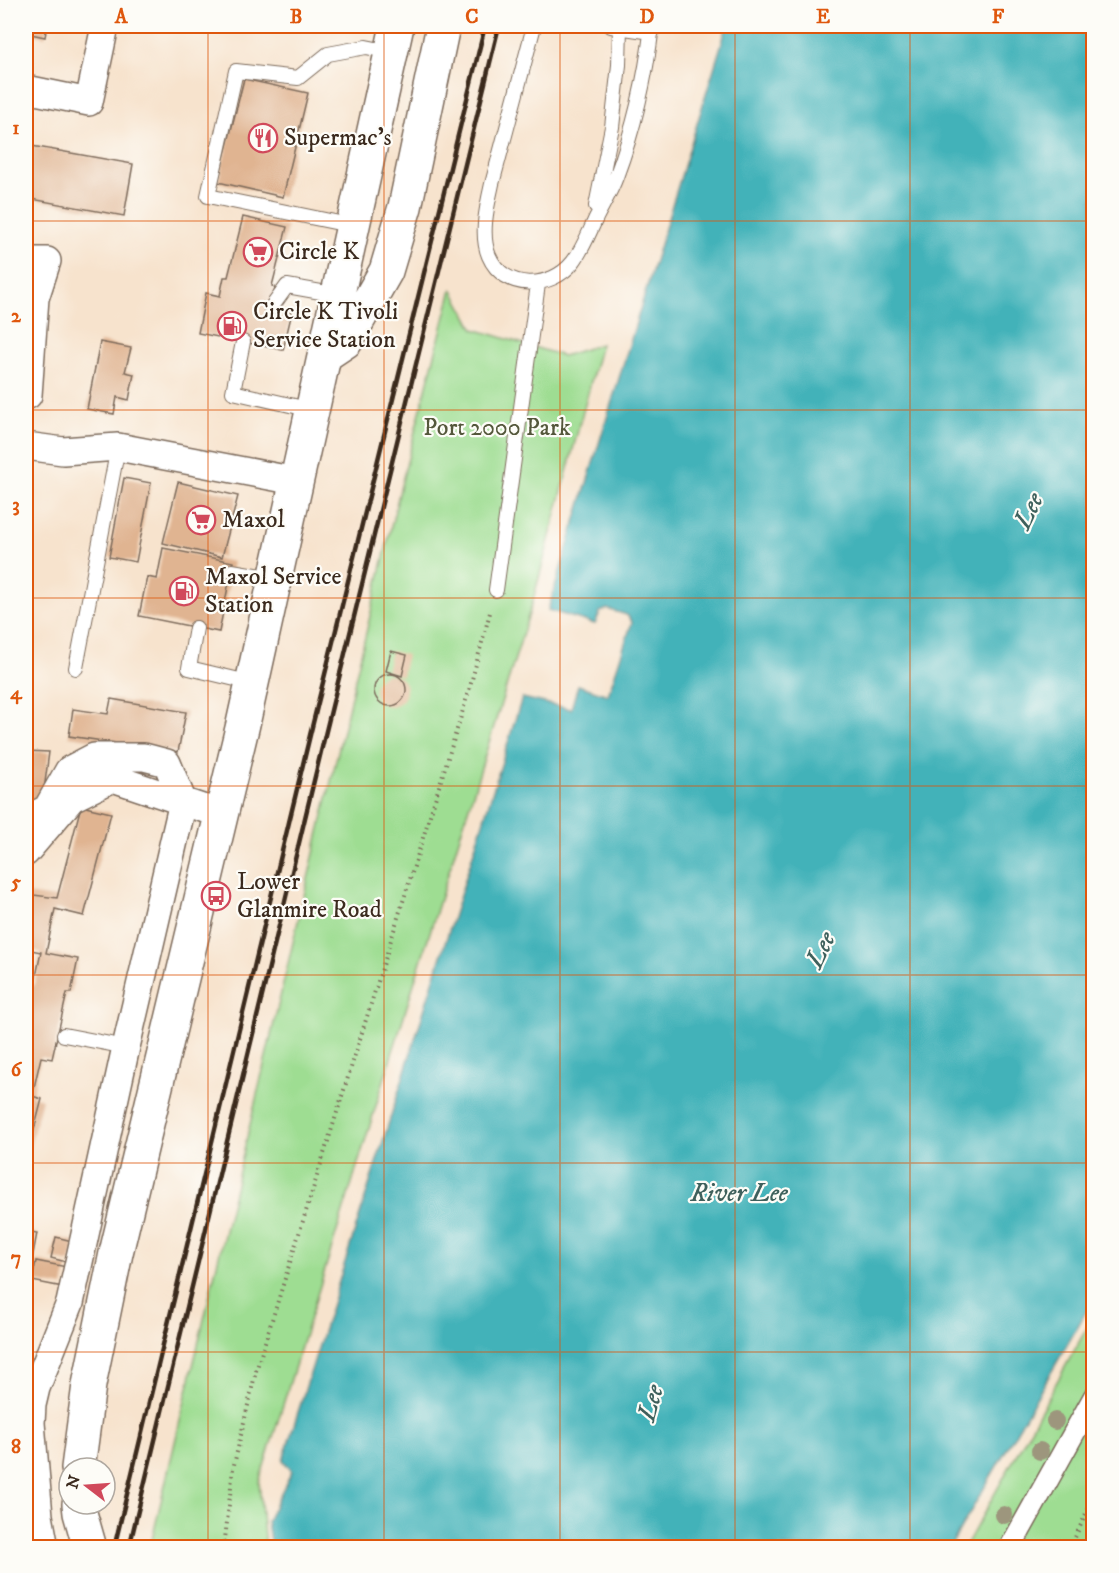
<svg xmlns="http://www.w3.org/2000/svg" width="1119" height="1573" viewBox="0 0 1119 1573" font-family="'IM FELL DW Pica',serif">
<style>
.green{fill:#9edd92;stroke:#6c8458;stroke-width:1.5}
.water{fill:#42b2b9;stroke:#3e6e6c;stroke-width:1.5}
.building{fill:#e0b491}
.lines{fill:none;stroke-linecap:round;stroke-linejoin:round}
.service-casing{stroke:#7d6b5b;stroke-width:16}
.pedestrian-casing{stroke:#7d6b5b;stroke-width:24}
.minor-casing{stroke:#7d6b5b;stroke-width:30}
.trunk-casing{stroke:#7d6b5b;stroke-width:36}
.path{stroke:#7d6b5b;stroke-width:4;stroke-dasharray:1.5 4.5;stroke-linecap:butt}
.service{stroke:#fff;stroke-width:14}
.pedestrian{stroke:#fff;stroke-width:21}
.minor{stroke:#fff;stroke-width:27}
.trunk{stroke:#fff;stroke-width:33}
.rail{stroke:#3b2a1e;stroke-width:4.5}
.tree{fill:#9d967d}
.grid{fill:none;stroke:#df570d;stroke-width:1.5;stroke-opacity:0.55}
.labels{text-anchor:middle;dominant-baseline:central;stroke-width:4.5;stroke-linejoin:round;paint-order:stroke}
.poi-label{font-size:24px;fill:#3b2a1e;stroke:#fdfcf7;text-anchor:start}
.park-label{font-size:24px;fill:#54573b;stroke:#fdfcf7}
.water-label{font-size:26px;font-style:italic;fill:#3e605c;stroke:#fdfcf7}
.neatline{fill:none;stroke:#df570d;stroke-width:2}
.grid-label{font-size:20px;text-anchor:middle;font-weight:bold;fill:#df570d}
</style>
<rect width="100%" height="100%" fill="#fdfcf7"/>
<filter id="ink" filterUnits="userSpaceOnUse"><feTurbulence type="fractalNoise" baseFrequency=".0167" numOctaves="2"/><feDisplacementMap in="SourceGraphic" scale="12" xChannelSelector="R" yChannelSelector="G"/><feConvolveMatrix kernelMatrix="1 2 1 2 8 2 1 2 1" color-interpolation-filters="sRGB"/></filter>
<filter id="wash" filterUnits="userSpaceOnUse"><feTurbulence type="fractalNoise" baseFrequency=".008" numOctaves="4" result="noise"/><feDisplacementMap in="SourceGraphic" scale="24" xChannelSelector="R" yChannelSelector="G"/><feGaussianBlur stdDeviation="1.35" result="paint"/><feColorMatrix in="noise" values="0 0 0 0 0 0 0 0 0 0 0 0 0 0 0 0 0 1.4 0 .05"/><feComposite in="paint" operator="in"/></filter>
<g filter="url(#wash)">
<rect width="100%" height="100%" fill="#f7e3cd"/>
<path class="green" d="M 452,289 L 474,329 L 563,356 L 601,344 L 532,604 L 259,1482 L 265,1547 L 150,1548 L 400,489 Z
M 1093,1317 L 1093,1547 L 965,1547 Z"/>
<path class="water" d="M 727,26 L 1093,26 L 1093,1300 L 950,1547 L 271,1547 L 267,1521 L 292,1471 L 283,1460 L 522,698 L 571,709 L 578,685 L 608,695 L 632,622 L 627,615 L 607,609 L 600,612 L 595,624 L 548,610 Z"/>
<g id="blocks">
<path class="building" d="M 26,26 L 47,26 L 45,37 L 26,33 Z
M 244,79 L 308,93 L 283,197 L 218,182 Z
M 26,145 L 133,164 L 124,216 L 26,198 Z
M 243,217 L 287,227 L 272,286 L 275,287 L 271,308 L 292,312 L 283,350 L 198,333 L 206,293 L 220,296 L 224,277 L 228,277 Z
M 100,342 L 131,348 L 125,372 L 134,374 L 129,400 L 117,397 L 114,414 L 87,409 Z
M 124,478 L 151,483 L 136,562 L 109,557 Z
M 178,482 L 238,496 L 222,557 L 163,543 Z
M 163,548 L 233,562 L 219,632 L 139,616 L 147,577 L 157,579 Z
M 391,651 L 407,655 L 402,676 L 386,671 Z
M374 690a16 16 0 1 1 32 0a16 16 0 1 1-32 0Z
M 111,699 L 186,712 L 178,752 L 69,736 L 73,709 L 108,714 Z
M 26,751 L 49,752 L 42,805 L 26,806 Z
M 81,806 L 111,813 L 84,916 L 55,909 L 46,953 L 78,959 L 71,993 L 67,993 L 52,1059 L 41,1057 L 32,1096 L 42,1099 L 26,1161 L 26,984 L 34,986 L 41,952 L 26,949 L 26,894 L 57,898 Z
M 26,1231 L 37,1233 L 32,1260 L 26,1259 Z
M 56,1237 L 76,1242 L 70,1263 L 51,1258 Z
M 36,1261 L 67,1267 L 63,1287 L 32,1281 Z"/>
</g>
</g>
<g filter="url(#ink)">
<use href="#blocks" fill-opacity="0" stroke="#7d6b5b" stroke-width="1.5"/>
<g class="lines">
<g class="service-casing">
<path id="service" d="M 534,26 L 492,184 C 487,206 480,235 489,256 C 504,291 551,290 573,262 C 583,249 589,233 596,218 C 603,204 611,191 616,177 C 634,129 646,76 652,26
M 611,26 L 652,32
M 596,206 L 612,127 L 619,65 L 620,26
M 354,226 L 208,196 L 236,71 L 298,78 L 328,54 L 366,47 L 391,52
M 271,308 L 287,286 L 338,295
M 243,342 L 233,392 L 312,410
M 232,571 L 275,578
M 496,590 L 538,284
M 196,628 L 189,668 L 252,683
M 76,668 L 118,447
M 64,1035 L 126,1047"/>
</g>
<g class="pedestrian-casing">
<path id="pedestrian" d="M 1010,1548 L 1094,1397"/>
</g>
<g class="minor-casing">
<path id="minor" d="M 26,89 L 89,102 L 105,26
M 26,261 L 47,261 L 35,298 L 28,395
M 26,446 L 63,451 L 118,447 L 296,481
M 26,819 L 47,809 L 69,770 L 94,757 L 144,757 L 167,763 L 183,802 L 126,1047 L 70,1303 L 36,1388 L 32,1405 L 31,1423 L 39,1516 L 45,1548
M 26,852 L 72,798 L 113,778 L 202,808 L 221,812"/>
</g>
<g class="trunk-casing">
<path id="trunk" d="M 325,355 L 346,341 L 386,271 L 405,207 L 443,26
M 78,1468 L 89,1385 L 116,1253 L 243,724 L 397,26
M 79,1504 L 80,1513 L 90,1548"/>
</g>
<path class="path" d="M 224,1548 L 233,1469 L 256,1371 L 468,694 L 491,609
M 1070,1548 L 1094,1497"/>
<use href="#service" class="service"/>
<use href="#pedestrian" class="pedestrian"/>
<use href="#minor" class="minor"/>
<use href="#trunk" class="trunk"/>
<path class="rail" d="M 114,1548 L 311,731 L 485,26
M 129,1548 L 325,735 L 499,26"/>
</g>
<g class="tree">
<circle cx="1055" cy="1421" r="9"/>
<circle cx="1040" cy="1451" r="9"/>
<circle cx="1004" cy="1515" r="9"/>
</g>
</g>
<path class="grid" d="M 208,26 L 208,1548M 384,26 L 384,1548M 560,26 L 560,1548M 735,26 L 735,1548M 910,26 L 910,1548M 26,221 L 1094,221M 26,410 L 1094,410M 26,598 L 1094,598M 26,786 L 1094,786M 26,975 L 1094,975M 26,1163 L 1094,1163M 26,1352 L 1094,1352"/>
<defs>
<g id="restaurant-ring" transform="scale(1.5)"><circle r="9.5" fill="#fdfcf7" stroke="#d1495b" stroke-width="1.5"/><path d="M-5-6h1v4h1v-4h1v4h1v-4h1v5L-1.5 .5V6h-2V.5L-5-1ZM5-6V6H3V1.5H1.5Q1.5-4 5-6Z" fill="#d1495b"/></g>
<g id="supermarket-ring" transform="scale(1.5)"><circle r="9.5" fill="#fdfcf7" stroke="#d1495b" stroke-width="1.5"/><path d="M-6-5.5h2.5l.6 2H6L4.5 2H-2.5L-4.4-4H-6ZM-1.5 3.2a1.3 1.3 0 1 0 .1 0ZM3 3.2a1.3 1.3 0 1 0 .1 0Z" fill="#d1495b"/></g>
<g id="fuel-ring" transform="scale(1.5)"><circle r="9.5" fill="#fdfcf7" stroke="#d1495b" stroke-width="1.5"/><path d="M-5.5-6h7V0h2V4h1.3V-2.5L3-4.5l.8-.8L6-3V5H2.5V1h-1V6h-7ZM-4.2-4.7v3.2H.2V-4.7Z" fill="#d1495b"/></g>
<g id="bus-ring" transform="scale(1.5)"><circle r="9.5" fill="#fdfcf7" stroke="#d1495b" stroke-width="1.5"/><path d="M-5-6H5V4H4V6H2V4H-2V6H-4V4H-5ZM-3.5-4V0h7V-4ZM-3.5 1.2v1.5H-2V1.2ZM2 1.2v1.5H3.5V1.2Z" fill="#d1495b"/></g>
</defs>
<g fill-rule="evenodd">
<use href="#restaurant-ring" x="263" y="138"/>
<use href="#supermarket-ring" x="258" y="252"/>
<use href="#fuel-ring" x="232" y="326"/>
<use href="#supermarket-ring" x="201" y="520"/>
<use href="#fuel-ring" x="184" y="591"/>
<use href="#bus-ring" x="216" y="896"/>
</g>
<g class="labels">
<g class="poi-label">
<text x="284" y="138">Supermac's</text>
<text x="279" y="252">Circle K</text>
<text x="253" y="312">Circle K Tivoli<tspan x="253" dy="28">Service Station</tspan></text>
<text x="222" y="520">Maxol</text>
<text x="205" y="577">Maxol Service<tspan x="205" dy="28">Station</tspan></text>
<text x="237" y="882">Lower<tspan x="237" dy="28">Glanmire Road</tspan></text>
</g>
<g class="park-label">
<text x="497" y="428">Port 2000 Park</text>
</g>
<g class="water-label">
<text transform="translate(1029 511) rotate(-65)">Lee</text>
<text transform="translate(821 950) rotate(-65)">Lee</text>
<text x="739" y="1193">River Lee</text>
<text transform="translate(651 1403) rotate(-75)">Lee</text>
</g>
</g>
<rect width="1119" height="1573" fill="none" stroke="#fdfcf7" stroke-width="66"/>
<g transform="translate(87 1486) rotate(287)"><circle r="28" fill="#fdfcf7" stroke="#afa8a0" stroke-width="1.5"/>
<path d="M0-4.5L10 22L0 15L-10 22Z" fill="#d1495b"/>
<text y="-9" font-size="16" font-weight="bold" text-anchor="middle" fill="#3b2a1e">N</text>
</g>
<rect x="33" y="33" width="1053" height="1507" class="neatline"/>
<g class="grid-label">
<text x="121" y="23">A</text>
<text x="296" y="23">B</text>
<text x="472" y="23">C</text>
<text x="647" y="23">D</text>
<text x="823" y="23">E</text>
<text x="998" y="23">F</text>
<text x="16" y="134">1</text>
<text x="16" y="322">2</text>
<text x="16" y="511">3</text>
<text x="16" y="699">4</text>
<text x="16" y="888">5</text>
<text x="16" y="1076">6</text>
<text x="16" y="1264">7</text>
<text x="16" y="1453">8</text>
</g>
</svg>
